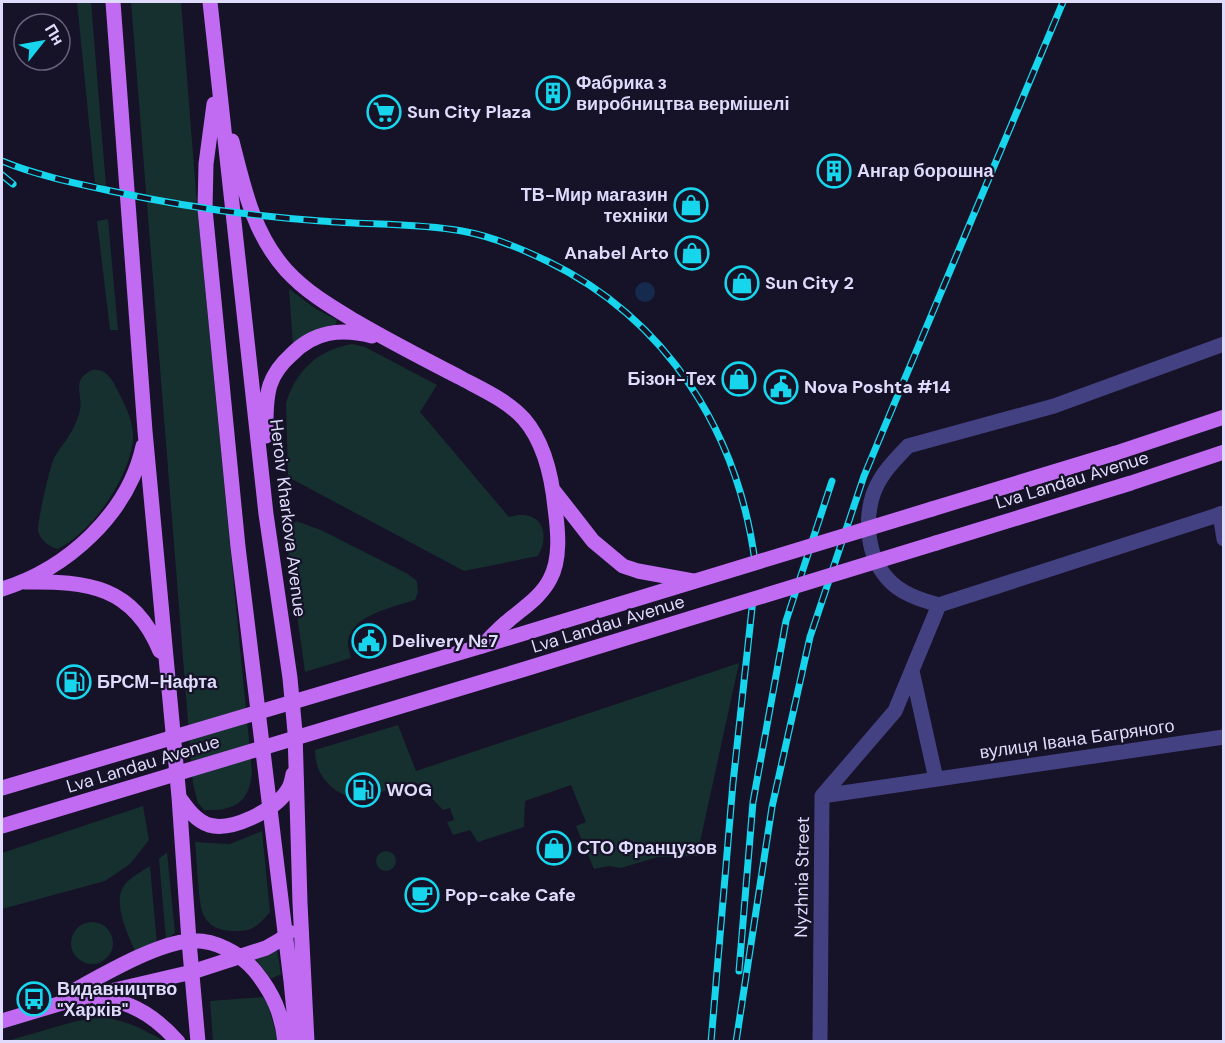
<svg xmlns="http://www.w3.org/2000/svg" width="1225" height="1043" viewBox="0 0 1225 1043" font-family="'DM Sans',sans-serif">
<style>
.green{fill:#15302f}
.water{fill:#152a4d}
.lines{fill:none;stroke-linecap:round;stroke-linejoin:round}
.minor{stroke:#444182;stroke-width:15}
.tertiary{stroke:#444182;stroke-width:15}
.primary{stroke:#c16bf3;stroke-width:15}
.rail-casing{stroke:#17d5ec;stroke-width:7}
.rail{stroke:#161227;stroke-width:4.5;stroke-dasharray:14;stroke-linecap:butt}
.primary-bridge{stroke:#c16bf3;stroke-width:15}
.labels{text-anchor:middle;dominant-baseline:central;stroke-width:4.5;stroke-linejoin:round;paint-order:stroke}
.poi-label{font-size:18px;font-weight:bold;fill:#dfdbfc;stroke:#161227;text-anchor:start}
.street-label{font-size:18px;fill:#dfdbfc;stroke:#161227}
</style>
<rect width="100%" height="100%" fill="#161227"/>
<path class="green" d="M 77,2 L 91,2 L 106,186 L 95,183 Z
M 131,2 L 181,2 L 197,204 L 252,772 C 249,804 234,811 204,810 L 198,803 L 193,784 Z
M 108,219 L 118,330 L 110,330 L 97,221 Z
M 289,289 L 316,309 L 337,320 L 335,326 L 293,345 Z
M 352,344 L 365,347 L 437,385 L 420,412 L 509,517 C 539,508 552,531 538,556 L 464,571 L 288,477 L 286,403 C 296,370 318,350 352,344 Z
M 92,370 C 107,368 112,380 118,391 C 125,405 132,418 133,434 C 134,472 92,534 57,549 C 49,547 40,539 38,531 C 37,523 50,466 54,458 C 63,443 74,432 79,414 C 85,395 69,381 92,370 Z
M 296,521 L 321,530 L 408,574 L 417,581 L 418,592 L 415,600 C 394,607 354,614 348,640 C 347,645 350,653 351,658 L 305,672 L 287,542 L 290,528 Z
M 739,663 L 697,856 L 658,857 L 621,868 L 609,866 L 594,869 L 576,826 L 586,822 L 571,785 L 525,801 L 524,827 L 478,842 L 470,830 L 453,835 L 447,822 L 454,820 L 450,808 L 443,810 L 417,783 L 353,799 C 330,790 315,775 315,750 L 398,725 L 416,771 Z
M 143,806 L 149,840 L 130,864 L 105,881 L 2,909 L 2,853 Z
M 262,831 L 270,912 C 257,927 252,932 231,931 C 219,930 210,927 204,916 C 198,907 197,857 195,842 L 230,844 Z
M376 861a10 10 0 1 1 20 0a10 10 0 1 1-20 0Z
M 167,852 L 175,933 L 166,939 L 159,859 Z
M 150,866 L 157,945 L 136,954 C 129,935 109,900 127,882 C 133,876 142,871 150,866 Z
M71 943a21 21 0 1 1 42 0a21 21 0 1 1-42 0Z
M 277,950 L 281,974 L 271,979 L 255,958 Z
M 263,997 L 268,1005 L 278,1041 L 213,1041 L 210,1001 Z
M 99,1017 C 126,1020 141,1028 164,1041 L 7,1041 L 73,1022 Z"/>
<path class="water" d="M635 292a10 10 0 1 1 20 0a10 10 0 1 1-20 0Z"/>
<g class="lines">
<path class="minor" d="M 1220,514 L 1224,539
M 912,671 L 936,779
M 822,796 L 1224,737
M 820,1042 L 822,796 L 895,711 L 939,605"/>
<path class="tertiary" d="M 1224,344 L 1054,406 L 908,446 C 899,456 888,466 881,478 C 863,506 864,552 887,578 C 899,593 921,600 939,605 L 1224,513"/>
<path class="primary" d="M 113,2 L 145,431 L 179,797 L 189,941 L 198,1042
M 210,2 L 266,514 L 290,678 L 295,732 L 300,903 L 307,1042
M 214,104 L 206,164 L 205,209 L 238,547 L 291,981 L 297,1042
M 232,141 C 244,188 253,233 286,270 C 306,292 330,306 355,321 C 389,341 424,359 459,377 C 481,389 507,400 524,419 C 544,442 552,478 555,508 C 558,530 561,559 550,579 C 541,597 523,608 508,621 C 499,628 491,637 482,646
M 266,436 C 266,419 265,401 270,385 C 274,373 282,363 291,355 C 314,331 341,328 372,336
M 554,491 L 593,541 L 623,566 L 638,571 L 693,581
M 932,509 L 1116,453 L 1224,417
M 936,543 L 1131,483 L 1224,452
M 25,582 C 88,581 133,586 160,651
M 2,589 C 67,569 128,514 143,446
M 179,797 C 187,808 195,820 209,825 C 231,832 275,810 287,791 C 291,786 292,780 293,774
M 64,996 C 96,979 155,943 190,941 C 214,939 240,953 255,971 C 273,993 282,1014 285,1042
M 99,999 C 131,1000 157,1018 178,1042
M 2,1021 L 72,1000 L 192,972 L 266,948 L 280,940 L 289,932"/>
<g class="rail-casing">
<path id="rail" d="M 2,161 C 36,175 74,183 111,191 C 180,206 250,216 321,221 C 368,225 416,223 462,231 C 491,236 520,248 547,261 C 667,319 738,432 755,562
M 2,175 L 13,184
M 739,971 L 753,802 L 786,621 L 832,481
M 711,1042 L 733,783 L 753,599
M 736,1042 L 772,807 L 810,637 L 864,476 L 879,440 L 1063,2"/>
</g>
<use href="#rail" class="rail"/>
<path class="primary-bridge" d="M 2,788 L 482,646 L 932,509
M 2,826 L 525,669 L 936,543"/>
</g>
<defs>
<g id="building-ring" transform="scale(1.725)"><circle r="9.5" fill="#161227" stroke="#17d5ec" stroke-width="1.5"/><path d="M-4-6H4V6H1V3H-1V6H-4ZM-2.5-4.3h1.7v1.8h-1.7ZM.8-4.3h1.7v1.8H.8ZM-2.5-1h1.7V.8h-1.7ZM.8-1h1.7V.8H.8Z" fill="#17d5ec"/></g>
<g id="supermarket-ring" transform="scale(1.725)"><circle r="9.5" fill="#161227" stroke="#17d5ec" stroke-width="1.5"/><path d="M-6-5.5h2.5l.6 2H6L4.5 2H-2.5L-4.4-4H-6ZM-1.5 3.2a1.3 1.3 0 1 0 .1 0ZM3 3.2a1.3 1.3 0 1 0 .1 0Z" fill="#17d5ec"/></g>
<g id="shop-ring" transform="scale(1.725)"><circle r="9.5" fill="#161227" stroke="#17d5ec" stroke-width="1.5"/><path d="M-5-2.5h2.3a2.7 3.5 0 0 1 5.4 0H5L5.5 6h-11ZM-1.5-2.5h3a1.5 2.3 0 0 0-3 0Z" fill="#17d5ec"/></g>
<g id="civic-ring" transform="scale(1.725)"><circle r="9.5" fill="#161227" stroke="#17d5ec" stroke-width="1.5"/><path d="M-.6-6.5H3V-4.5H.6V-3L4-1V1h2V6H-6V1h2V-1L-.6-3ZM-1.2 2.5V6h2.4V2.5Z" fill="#17d5ec"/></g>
<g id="fuel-ring" transform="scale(1.725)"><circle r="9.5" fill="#161227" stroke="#17d5ec" stroke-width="1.5"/><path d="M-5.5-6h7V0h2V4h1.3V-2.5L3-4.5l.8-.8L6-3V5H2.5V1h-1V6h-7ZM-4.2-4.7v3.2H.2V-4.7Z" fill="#17d5ec"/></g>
<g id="cafe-ring" transform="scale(1.725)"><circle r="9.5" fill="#161227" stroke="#17d5ec" stroke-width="1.5"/><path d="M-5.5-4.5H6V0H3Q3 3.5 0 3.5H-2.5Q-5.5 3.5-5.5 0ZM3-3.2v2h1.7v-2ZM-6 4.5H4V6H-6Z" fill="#17d5ec"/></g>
<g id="bus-ring" transform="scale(1.725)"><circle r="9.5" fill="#161227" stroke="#17d5ec" stroke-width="1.5"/><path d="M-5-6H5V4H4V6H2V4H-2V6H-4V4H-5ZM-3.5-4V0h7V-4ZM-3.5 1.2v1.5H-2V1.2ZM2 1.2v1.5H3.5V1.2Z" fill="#17d5ec"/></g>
</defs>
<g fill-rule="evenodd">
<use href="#building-ring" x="553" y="93"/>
<use href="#supermarket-ring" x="384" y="112"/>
<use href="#building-ring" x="834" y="171"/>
<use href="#shop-ring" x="691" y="205"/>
<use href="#shop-ring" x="692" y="253"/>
<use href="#shop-ring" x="742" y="283"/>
<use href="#shop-ring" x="739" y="379"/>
<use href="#civic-ring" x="781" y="387"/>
<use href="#civic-ring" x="369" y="641"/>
<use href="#fuel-ring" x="74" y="682"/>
<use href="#fuel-ring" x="363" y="790"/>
<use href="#shop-ring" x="554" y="848"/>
<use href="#cafe-ring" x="422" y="895"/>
<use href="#bus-ring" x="34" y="999"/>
</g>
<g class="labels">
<g class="poi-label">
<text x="576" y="83">Фабрика з<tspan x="576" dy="21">виробництва вермішелі</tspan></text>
<text x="407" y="112">Sun City Plaza</text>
<text x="857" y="171">Ангар борошна</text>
<text x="668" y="195" text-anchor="end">ТВ-Мир магазин<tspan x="668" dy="21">техніки</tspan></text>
<text x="669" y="253" text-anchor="end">Anabel Arto</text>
<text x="765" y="283">Sun City 2</text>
<text x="716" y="379" text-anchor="end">Бізон-Тех</text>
<text x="804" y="387">Nova Poshta #14</text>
<text x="392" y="641">Delivery №7</text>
<text x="97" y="682">БРСМ-Нафта</text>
<text x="386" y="790">WOG</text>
<text x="577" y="848">СТО Французов</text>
<text x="445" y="895">Pop-cake Cafe</text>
<text x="57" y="989">Видавництво<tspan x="57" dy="21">"Харків"</tspan></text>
</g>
<g class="street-label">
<text transform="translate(1072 480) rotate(-17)">Lva Landau Avenue</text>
<text transform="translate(288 518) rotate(83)">Heroiv Kharkova Avenue</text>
<text transform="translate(608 624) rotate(-17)">Lva Landau Avenue</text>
<text transform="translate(1077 739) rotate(-8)">вулиця Івана Багряного</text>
<text transform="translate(143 764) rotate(-17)">Lva Landau Avenue</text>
<text transform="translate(802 877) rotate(-89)">Nyzhnia Street</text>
</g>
</g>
<rect width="1225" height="1043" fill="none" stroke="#dfdbfc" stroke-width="6"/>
<g transform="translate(42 42) rotate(59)"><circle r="28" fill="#161227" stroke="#66627c" stroke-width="1.5"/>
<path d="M0-4.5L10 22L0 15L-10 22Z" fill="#17d5ec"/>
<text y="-9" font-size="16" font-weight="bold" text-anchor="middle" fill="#dfdbfc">Пн</text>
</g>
</svg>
